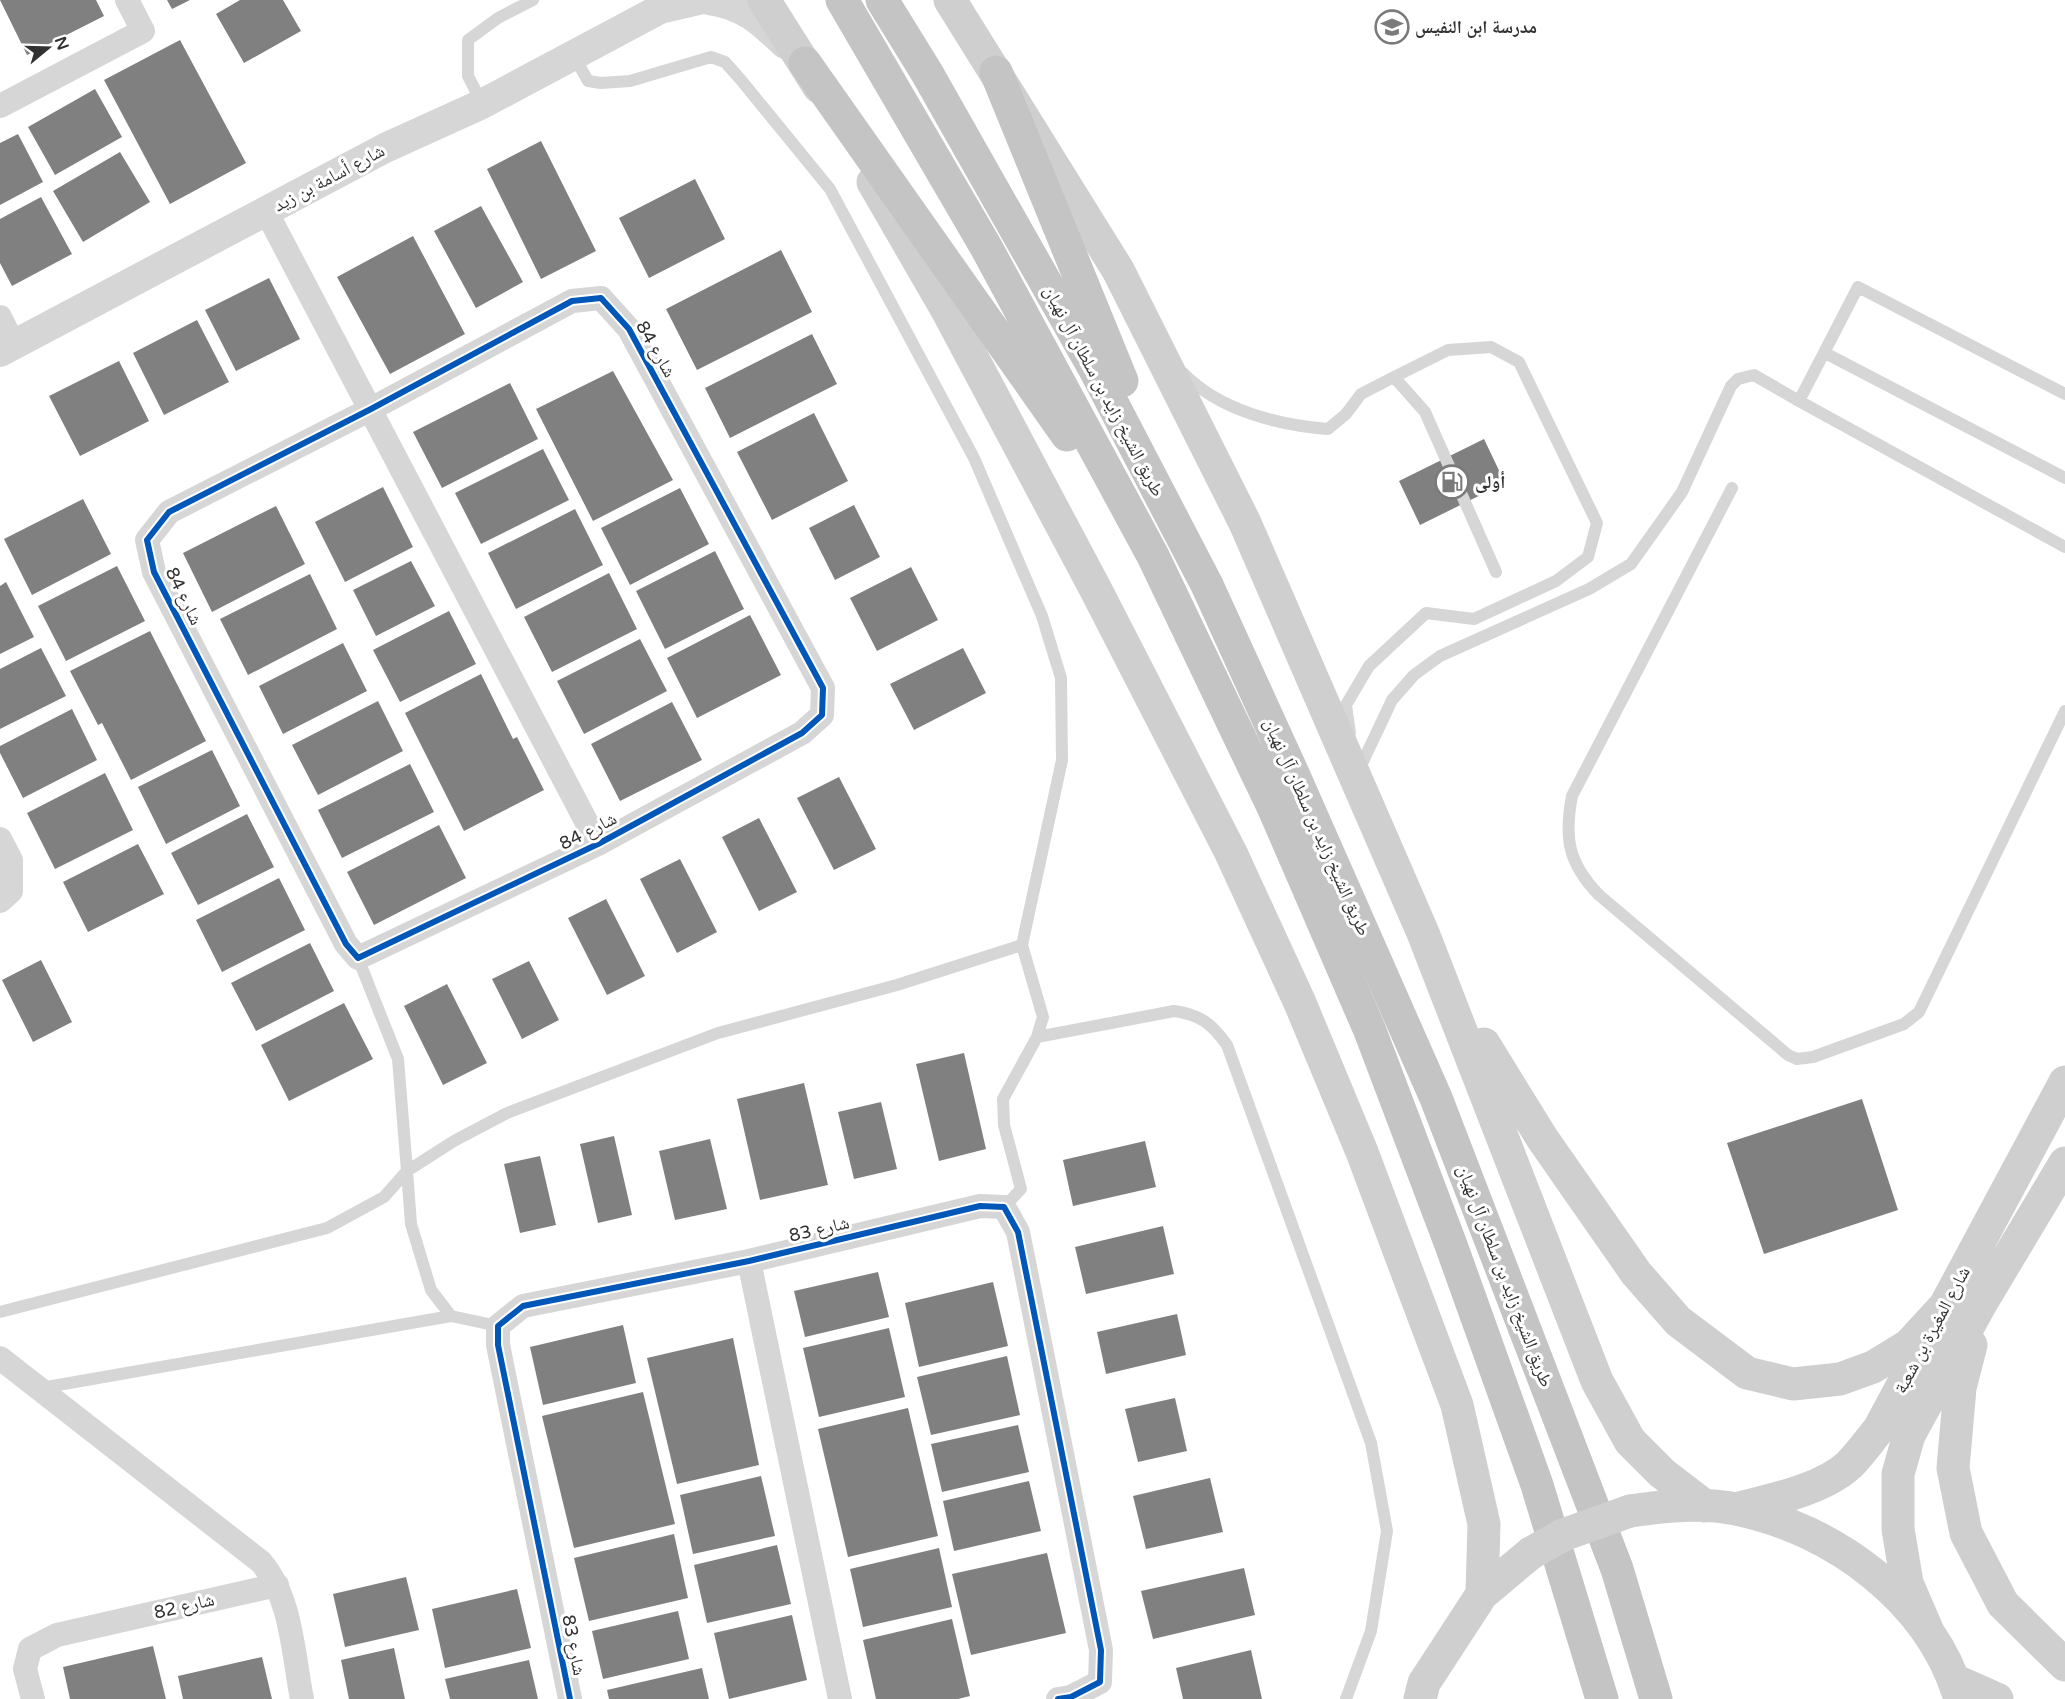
<svg xmlns="http://www.w3.org/2000/svg" width="2065" height="1699" viewBox="0 0 2065 1699" font-family="'Varela Round','Noto Naskh Arabic',sans-serif">
<style>
.building{fill:#808080}
.lines{fill:none;stroke-linecap:round;stroke-linejoin:round}
.service{stroke:#d6d6d6;stroke-width:12}
.minor{stroke:#d6d6d6;stroke-width:24}
.tertiary{stroke:#d6d6d6;stroke-width:30}
.secondary{stroke:#cfcfcf;stroke-width:33}
.motorway{stroke:#c4c4c4;stroke-width:33}
.secondary-bridge{stroke:#cfcfcf;stroke-width:33}
.cycleway-casing{stroke:#fff;stroke-width:10}
.cycleway{stroke:#0057b8;stroke-width:6}
.labels{text-anchor:middle;dominant-baseline:central;stroke-width:6;stroke-linejoin:round;paint-order:stroke}
.poi-label{font-size:18px;font-weight:bold;fill:#323232;stroke:#fff;text-anchor:start}
.street-label{font-size:18px;fill:#323232;stroke:#fff}
</style>
<rect width="100%" height="100%" fill="#fff"/>
<path class="building" d="M 0,0 L 96,0 L 104,16 L 27,55 Z
M 167,0 L 190,0 L 172,9 Z
M 240,0 L 283,0 L 301,31 L 244,63 L 216,14 Z
M 180,40 L 246,163 L 170,204 L 104,80 Z
M 95,89 L 122,137 L 55,175 L 28,127 Z
M 18,134 L 43,182 L 0,205 L 0,143 Z
M 541,141 L 596,251 L 541,279 L 487,169 Z
M 120,152 L 150,202 L 83,242 L 53,191 Z
M 695,179 L 725,239 L 649,278 L 619,218 Z
M 41,197 L 72,254 L 12,286 L 0,263 L 0,219 Z
M 481,206 L 523,282 L 476,308 L 434,231 Z
M 413,236 L 465,334 L 390,374 L 337,277 Z
M 781,250 L 812,312 L 697,370 L 666,309 Z
M 269,278 L 300,339 L 236,371 L 205,310 Z
M 197,320 L 229,382 L 164,415 L 133,353 Z
M 812,334 L 837,384 L 730,438 L 705,388 Z
M 119,361 L 149,421 L 80,456 L 49,396 Z
M 613,371 L 673,480 L 593,521 L 536,409 Z
M 510,383 L 538,439 L 442,488 L 413,432 Z
M 814,413 L 848,481 L 772,520 L 737,452 Z
M 1484,439 L 1505,483 L 1420,525 L 1399,481 Z
M 543,449 L 569,500 L 481,544 L 455,493 Z
M 383,487 L 413,547 L 345,582 L 315,522 Z
M 680,488 L 709,544 L 630,585 L 601,528 Z
M 83,499 L 111,554 L 32,595 L 4,539 Z
M 854,505 L 880,557 L 835,580 L 809,528 Z
M 276,506 L 305,564 L 212,612 L 183,553 Z
M 575,509 L 603,565 L 516,609 L 488,553 Z
M 715,551 L 744,609 L 665,649 L 636,591 Z
M 411,561 L 435,606 L 376,636 L 353,590 Z
M 117,566 L 145,621 L 66,661 L 38,606 Z
M 911,567 L 938,620 L 877,651 L 850,598 Z
M 609,573 L 637,629 L 552,672 L 524,617 Z
M 310,574 L 337,629 L 248,675 L 220,619 Z
M 6,582 L 34,637 L 0,654 L 0,586 Z
M 449,611 L 476,664 L 400,702 L 373,650 Z
M 750,615 L 781,675 L 697,718 L 667,658 Z
M 150,631 L 206,741 L 131,780 L 102,723 L 98,725 L 70,671 Z
M 640,639 L 667,691 L 584,734 L 557,681 Z
M 343,643 L 367,691 L 283,734 L 259,686 Z
M 41,648 L 66,696 L 0,729 L 0,669 Z
M 963,648 L 986,693 L 914,730 L 890,684 Z
M 481,674 L 513,739 L 517,737 L 544,790 L 464,831 L 405,713 Z
M 378,701 L 403,751 L 318,795 L 292,745 Z
M 672,702 L 702,760 L 620,801 L 591,744 Z
M 72,709 L 97,760 L 23,798 L 0,753 L 0,746 Z
M 212,750 L 240,806 L 166,844 L 138,787 Z
M 410,764 L 434,812 L 342,858 L 318,810 Z
M 105,773 L 133,830 L 55,869 L 27,813 Z
M 839,777 L 876,849 L 834,870 L 797,798 Z
M 247,814 L 274,867 L 198,905 L 171,853 Z
M 759,818 L 797,892 L 759,911 L 722,837 Z
M 439,825 L 466,878 L 374,925 L 347,872 Z
M 138,844 L 164,894 L 88,932 L 63,882 Z
M 680,859 L 717,932 L 677,953 L 640,879 Z
M 279,878 L 305,930 L 222,972 L 196,920 Z
M 606,899 L 645,976 L 607,995 L 568,918 Z
M 310,943 L 334,991 L 256,1031 L 231,983 Z
M 41,960 L 72,1022 L 33,1042 L 2,980 Z
M 529,961 L 559,1020 L 522,1039 L 492,979 Z
M 447,984 L 487,1063 L 443,1085 L 404,1006 Z
M 344,1003 L 373,1059 L 289,1101 L 261,1045 Z
M 964,1053 L 986,1149 L 939,1161 L 916,1064 Z
M 804,1083 L 828,1185 L 760,1200 L 737,1099 Z
M 1862,1099 L 1898,1210 L 1764,1254 L 1727,1143 Z
M 881,1102 L 897,1169 L 854,1179 L 838,1112 Z
M 614,1136 L 632,1215 L 598,1223 L 580,1144 Z
M 710,1139 L 727,1209 L 675,1220 L 659,1151 Z
M 1145,1141 L 1156,1187 L 1073,1206 L 1063,1160 Z
M 540,1156 L 556,1225 L 520,1233 L 504,1164 Z
M 1163,1226 L 1174,1274 L 1086,1294 L 1075,1247 Z
M 878,1272 L 889,1317 L 805,1337 L 794,1291 Z
M 993,1282 L 1008,1346 L 919,1367 L 905,1303 Z
M 1177,1314 L 1186,1355 L 1106,1374 L 1097,1332 Z
M 623,1325 L 636,1383 L 543,1405 L 530,1347 Z
M 889,1328 L 905,1397 L 819,1417 L 803,1348 Z
M 733,1338 L 759,1465 L 677,1484 L 647,1358 Z
M 1007,1356 L 1020,1415 L 931,1435 L 917,1377 Z
M 643,1392 L 675,1524 L 574,1548 L 542,1416 Z
M 1175,1398 L 1187,1451 L 1138,1462 L 1125,1409 Z
M 908,1408 L 938,1536 L 848,1557 L 818,1429 Z
M 1018,1425 L 1029,1472 L 942,1492 L 931,1444 Z
M 761,1476 L 775,1536 L 693,1554 L 680,1495 Z
M 1210,1478 L 1223,1532 L 1146,1549 L 1133,1496 Z
M 1029,1481 L 1041,1531 L 954,1551 L 943,1501 Z
M 674,1534 L 688,1598 L 589,1621 L 574,1558 Z
M 777,1545 L 791,1604 L 707,1623 L 694,1565 Z
M 939,1548 L 952,1607 L 863,1627 L 850,1569 Z
M 1047,1553 L 1066,1633 L 971,1655 L 952,1574 Z
M 1244,1568 L 1255,1615 L 1153,1639 L 1141,1591 Z
M 406,1577 L 419,1630 L 345,1647 L 333,1594 Z
M 517,1589 L 531,1648 L 445,1668 L 432,1609 Z
M 678,1611 L 689,1659 L 603,1679 L 592,1631 Z
M 792,1615 L 807,1680 L 729,1699 L 714,1633 Z
M 952,1619 L 970,1696 L 958,1699 L 876,1699 L 863,1640 Z
M 153,1646 L 166,1699 L 70,1699 L 63,1667 Z
M 394,1648 L 405,1699 L 349,1699 L 341,1660 Z
M 1251,1650 L 1262,1699 L 1183,1699 L 1176,1668 Z
M 262,1657 L 272,1699 L 183,1699 L 178,1676 Z
M 529,1660 L 538,1699 L 450,1699 L 445,1679 Z
M 702,1668 L 709,1699 L 609,1699 L 607,1690 Z"/>
<g class="lines">
<path class="service" d="M 574,56 L 588,81 L 601,83 L 630,81 L 711,57 L 725,62 L 741,80 L 830,189 L 974,458 L 1042,616 L 1061,678 L 1062,760 L 1022,945 L 1043,1017 L 1037,1037 L 1003,1099 L 1004,1125 L 1021,1189 L 1004,1207
M 482,103 L 468,76 L 468,40 L 498,18 L 533,0
M 1825,353 L 2065,478
M 1183,373 C 1219,410 1277,425 1328,429 L 1346,414 L 1361,394 L 1394,377 L 1448,350 L 1491,347 L 1519,362 L 1597,523 L 1588,557 L 1556,581 L 1474,619 L 1426,613 L 1369,666 L 1346,705 L 1350,733
M 1394,377 L 1425,412 L 1496,572
M 2065,394 L 1858,287 L 1799,401 L 2065,547
M 1732,488 L 1572,796 C 1564,838 1568,863 1599,895 L 1788,1055 L 1797,1059 L 1813,1057 L 1904,1024 L 1919,1012 L 2065,711
M 1358,772 L 1392,700 L 1414,675 L 1440,656 L 1589,589 L 1631,564 L 1682,492 L 1731,386 L 1738,379 L 1754,375 L 1799,401
M 1037,1037 L 1174,1011 C 1201,1015 1211,1023 1227,1045 L 1371,1443 L 1387,1531 L 1371,1631 L 1346,1699
M 0,1312 L 327,1228 L 384,1197 L 407,1171 L 398,1059 L 358,958
M 498,1326 L 451,1316 L 431,1290 L 411,1224 L 407,1171 L 454,1141 L 507,1113 L 718,1033 L 897,985 L 1022,945
M 41,1388 L 451,1316"/>
<path class="minor" d="M 0,106 L 143,31 L 127,0
M 266,211 L 598,844
M 601,298 L 629,329 L 823,688 L 822,715 L 802,733 L 598,844 L 358,958 L 346,944 L 154,572 L 147,540 L 169,512 L 371,409 L 572,301 Z
M 0,317 L 14,345
M 0,839 L 11,860 L 11,891 L 0,901
M 749,1261 L 840,1699
M 0,1358 L 261,1562 C 292,1598 293,1654 302,1699
M 33,1699 L 25,1669 L 30,1649 L 57,1635 L 277,1585
M 570,1699 L 498,1345 L 498,1326 L 523,1306 L 749,1261 L 980,1206 L 1004,1207 L 1018,1232 L 1101,1650 L 1100,1682 L 1071,1697 L 1058,1699"/>
<path class="tertiary" d="M 709,0 C 743,4 762,22 785,44
M 0,352 L 385,148 L 482,104 L 660,9 L 699,0"/>
<path class="secondary" d="M 764,0 L 819,87
M 950,0 L 1118,270 L 1245,523 L 1423,933 L 1597,1381 L 1630,1441 L 1662,1473 L 1705,1506
M 873,182 L 947,310 L 1096,590 L 1231,853 L 1300,1003 L 1362,1152 L 1457,1405 L 1484,1524 L 1482,1594
M 1484,1044 L 1542,1138 L 1636,1273 L 1678,1321 L 1747,1373 L 1793,1384 L 1840,1379 L 1873,1367 L 1909,1345 L 1944,1307
M 1971,1345 L 1960,1388 L 1953,1468 L 1966,1533 L 2003,1604 L 2065,1665
M 1736,1509 C 1770,1500 1822,1490 1849,1465 C 1860,1454 1869,1441 1879,1429 L 2065,1082
M 1630,1511 C 1665,1506 1701,1502 1736,1509 C 1834,1529 1931,1600 1960,1699
M 1929,1634 L 1907,1583 L 1898,1529 L 1898,1474 L 1909,1435 L 1980,1305 L 2065,1163
M 1954,1680 L 1997,1699
M 1420,1699 L 1424,1683 L 1482,1594 L 1531,1553"/>
<path class="motorway" d="M 842,0 L 986,247 L 1153,556 L 1274,809 L 1370,1031 L 1451,1245 L 1537,1485 L 1602,1699
M 882,0 L 927,73 L 1093,366 L 1207,585 L 1295,778 L 1436,1098 L 1617,1569 L 1656,1699
M 805,63 L 1067,435
M 996,72 L 1122,381"/>
<path class="secondary-bridge" d="M 1531,1553 L 1563,1535 L 1630,1511"/>
<g class="cycleway-casing">
<path id="cycleway" d="M 601,298 L 629,329 L 823,688 L 822,715 L 802,733 L 598,844 L 358,958 L 346,944 L 154,572 L 147,540 L 169,512 L 371,409 L 572,301 Z
M 570,1699 L 498,1345 L 498,1326 L 523,1306 L 749,1261 L 980,1206 L 1004,1207 L 1018,1232 L 1101,1650 L 1100,1682 L 1071,1697 L 1058,1699"/>
</g>
<use href="#cycleway" class="cycleway"/>
</g>
<defs>
<g id="school-ring" transform="scale(1.725)"><circle r="9.5" fill="#fff" stroke="#7a7a7a" stroke-width="1.5"/><path d="M0-5L7-2L0 1L-7-2ZM-4 1L0 2.5L4 1V4Q0 6-4 4Z" fill="#7a7a7a"/></g>
<g id="fuel-ring" transform="scale(1.725)"><circle r="9.5" fill="#fff" stroke="#7a7a7a" stroke-width="1.5"/><path d="M-5.5-6h7V0h2V4h1.3V-2.5L3-4.5l.8-.8L6-3V5H2.5V1h-1V6h-7ZM-4.2-4.7v3.2H.2V-4.7Z" fill="#7a7a7a"/></g>
</defs>
<g fill-rule="evenodd">
<use href="#school-ring" x="1392" y="27"/>
<use href="#fuel-ring" x="1452" y="482"/>
</g>
<g class="labels">
<g class="poi-label">
<text x="1415" y="27">مدرسة ابن النفيس</text>
<text x="1475" y="482">أولى</text>
</g>
<g class="street-label">
<text transform="translate(329 178) rotate(-28)">شارع أسامة بن زيد</text>
<text transform="translate(656 349) rotate(60)">شارع 84</text>
<text transform="translate(1104 391) rotate(62)">طريق الشيخ زايد بن سلطان آل نهيان</text>
<text transform="translate(184 596) rotate(64)">شارع 84</text>
<text transform="translate(1317 827) rotate(66)">طريق الشيخ زايد بن سلطان آل نهيان</text>
<text transform="translate(588 831) rotate(-27)">شارع 84</text>
<text transform="translate(819 1229) rotate(-13)">شارع 83</text>
<text transform="translate(1505 1276) rotate(69)">طريق الشيخ زايد بن سلطان آل نهيان</text>
<text transform="translate(1932 1330) rotate(-62)">شارع المغيرة بن شعبة</text>
<text transform="translate(184 1606) rotate(-13)">شارع 82</text>
<text transform="translate(574 1645) rotate(79)">شارع 83</text>
</g>
</g>
<g transform="translate(48 48) rotate(71)" stroke="#ffffff" stroke-width="4.5" paint-order="stroke">
<path d="M0-4.5L10 22L0 15L-10 22Z" fill="#323232"/>
<text y="-9" font-size="16" font-weight="bold" text-anchor="middle" fill="#323232">N</text>
</g>
</svg>
